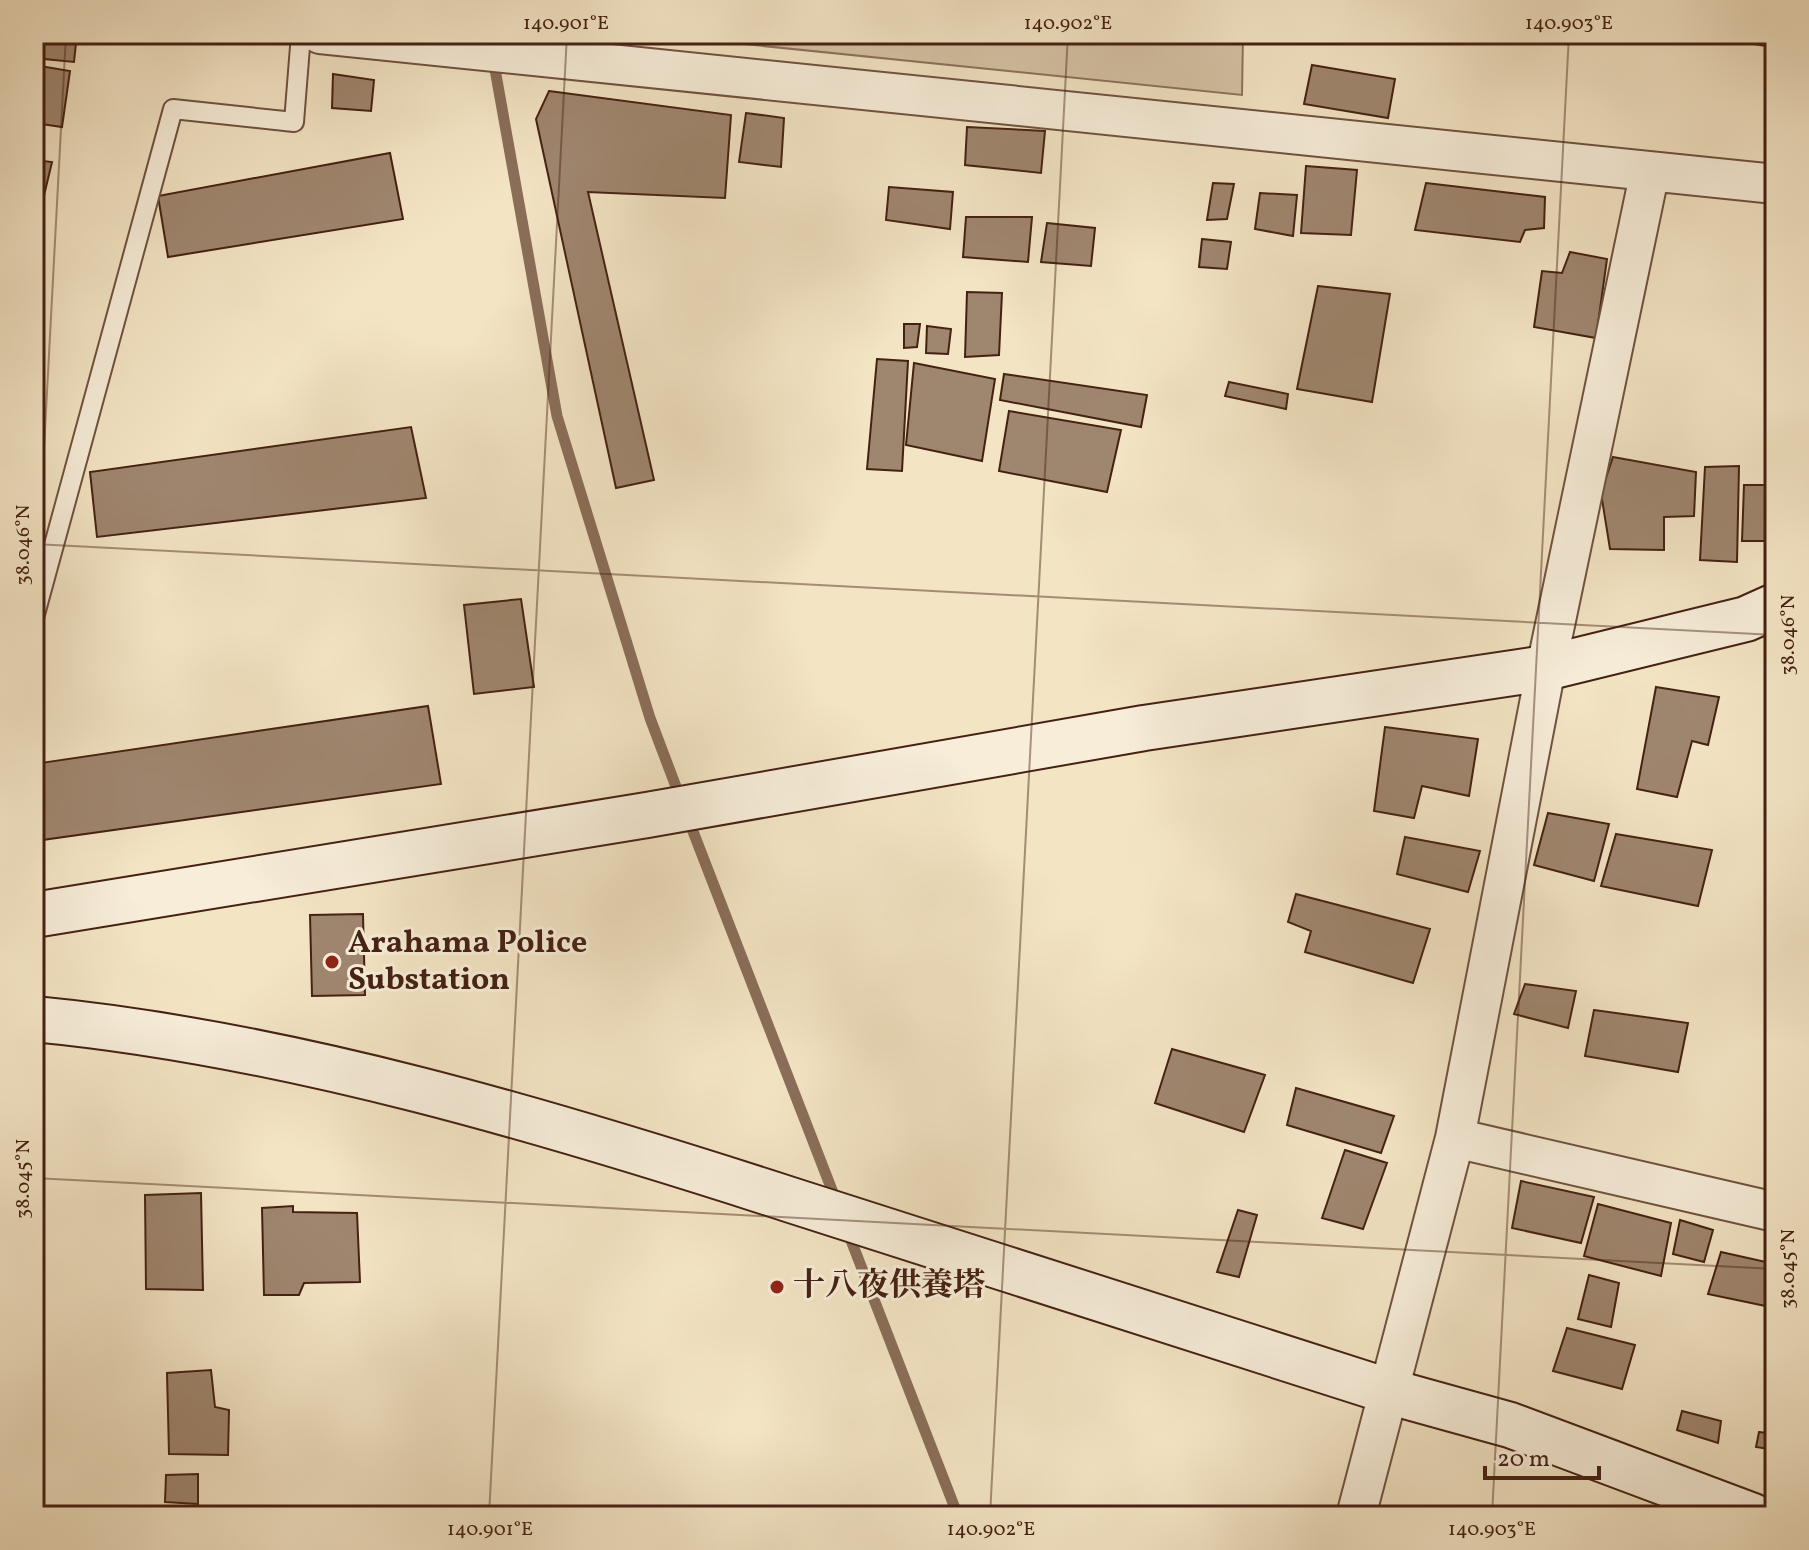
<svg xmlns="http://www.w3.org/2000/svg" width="1809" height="1550" viewBox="0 0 1809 1550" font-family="Vollkorn,'Noto Serif JP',serif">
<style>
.green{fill:#d5c3a6;stroke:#8d725c;stroke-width:2}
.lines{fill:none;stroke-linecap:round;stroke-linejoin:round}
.stream{stroke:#8a6e59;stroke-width:11}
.building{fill:#9f866f;stroke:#452113;stroke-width:2}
.lane-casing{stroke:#70523f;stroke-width:22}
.street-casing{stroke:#70523f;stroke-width:42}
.secondary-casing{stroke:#452113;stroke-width:48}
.lane{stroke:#f7edd9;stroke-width:18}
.street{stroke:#f7edd9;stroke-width:38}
.secondary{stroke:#f7edd9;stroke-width:44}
.ticks{fill:none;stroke:#452113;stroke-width:2;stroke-opacity:0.45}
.poi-dot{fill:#8f2418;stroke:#f7edd9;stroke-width:3}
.labels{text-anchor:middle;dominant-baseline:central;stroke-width:6;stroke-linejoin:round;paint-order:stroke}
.poi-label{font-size:32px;font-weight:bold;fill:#452113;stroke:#f7edd9;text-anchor:start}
.neatline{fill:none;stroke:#452113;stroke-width:3}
.ticks-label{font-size:20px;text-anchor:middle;fill:#452113}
</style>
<rect width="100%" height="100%" fill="#f3e4c4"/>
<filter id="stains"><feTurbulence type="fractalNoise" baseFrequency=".0025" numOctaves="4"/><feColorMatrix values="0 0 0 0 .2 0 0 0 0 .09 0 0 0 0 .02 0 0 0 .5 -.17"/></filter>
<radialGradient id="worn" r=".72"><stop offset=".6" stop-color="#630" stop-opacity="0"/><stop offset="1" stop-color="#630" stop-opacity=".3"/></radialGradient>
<path class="green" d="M 646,34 L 1243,34 L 1242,95 Z"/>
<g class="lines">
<path class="stream" d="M 493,58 L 557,416 L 650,718 L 681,800
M 687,816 L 837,1203
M 847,1230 L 958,1516"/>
</g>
<path class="building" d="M 34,34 L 77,34 L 74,62 L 34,58 Z
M 1696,34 L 1774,34 L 1772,47 Z
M 34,65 L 70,71 L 62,127 L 34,123 Z
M 1312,65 L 1395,79 L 1388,118 L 1304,104 Z
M 333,74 L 374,80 L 371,111 L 332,108 Z
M 549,91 L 731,115 L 725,198 L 588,192 L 654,480 L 616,488 L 536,119 Z
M 746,113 L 784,118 L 781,167 L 739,162 Z
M 967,127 L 1045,131 L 1041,173 L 965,165 Z
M 390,153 L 403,219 L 168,257 L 158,196 Z
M 34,160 L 52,162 L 42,204 L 34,203 Z
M 1306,166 L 1357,170 L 1351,235 L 1301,233 Z
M 1213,183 L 1234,184 L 1227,219 L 1207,220 Z
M 1426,183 L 1545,197 L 1544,228 L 1525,230 L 1520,242 L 1415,230 Z
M 889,187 L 953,192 L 950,229 L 886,220 Z
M 1260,193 L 1297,195 L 1293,236 L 1255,229 Z
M 966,217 L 1032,217 L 1028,262 L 963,257 Z
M 1047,223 L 1095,228 L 1091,266 L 1041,262 Z
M 1202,239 L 1231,242 L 1227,269 L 1199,267 Z
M 1570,252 L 1607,259 L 1596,338 L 1534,327 L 1542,271 L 1562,273 Z
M 1318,286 L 1390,294 L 1372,402 L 1297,389 Z
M 967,292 L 1002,293 L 999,355 L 965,357 Z
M 904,324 L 920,324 L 917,347 L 904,348 Z
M 927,326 L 951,329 L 948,354 L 926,353 Z
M 877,359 L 908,361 L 902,471 L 867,469 Z
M 914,363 L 995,379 L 982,461 L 906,445 Z
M 1004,374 L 1147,395 L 1141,427 L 1000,400 Z
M 1229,382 L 1288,394 L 1286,409 L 1225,396 Z
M 1009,411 L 1121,430 L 1107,492 L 999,471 Z
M 411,427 L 426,498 L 97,537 L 90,472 Z
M 1613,457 L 1696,472 L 1694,516 L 1664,517 L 1664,550 L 1610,549 L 1601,493 Z
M 1739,466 L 1737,562 L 1700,560 L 1705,467 Z
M 1744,485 L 1775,485 L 1775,541 L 1742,541 Z
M 521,599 L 534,687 L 474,694 L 464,605 Z
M 1656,687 L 1719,697 L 1708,745 L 1692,741 L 1677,797 L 1637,789 Z
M 428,706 L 441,784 L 35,841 L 34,764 Z
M 1385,727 L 1478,739 L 1469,796 L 1422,786 L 1414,818 L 1374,811 Z
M 1548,813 L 1609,824 L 1594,881 L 1534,865 Z
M 1616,834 L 1712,850 L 1698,906 L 1601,886 Z
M 1405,837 L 1480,851 L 1468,892 L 1397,874 Z
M 1296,894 L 1430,929 L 1413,983 L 1305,952 L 1311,931 L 1288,922 Z
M 363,914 L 365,995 L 312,996 L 310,915 Z
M 1525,984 L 1576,991 L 1568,1028 L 1514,1014 Z
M 1594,1010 L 1688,1023 L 1678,1072 L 1585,1056 Z
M 1172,1049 L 1265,1075 L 1244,1132 L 1155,1103 Z
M 1296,1088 L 1394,1116 L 1381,1153 L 1287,1125 Z
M 1345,1150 L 1387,1163 L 1363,1229 L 1322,1218 Z
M 1521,1181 L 1594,1197 L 1581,1243 L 1512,1228 Z
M 201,1193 L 203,1290 L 146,1289 L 145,1195 Z
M 1598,1204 L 1671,1223 L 1661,1276 L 1584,1256 Z
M 293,1206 L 293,1212 L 357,1213 L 360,1282 L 304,1283 L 299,1295 L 264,1295 L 262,1208 Z
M 1238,1210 L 1257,1215 L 1239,1277 L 1217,1272 Z
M 1680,1220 L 1713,1230 L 1704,1262 L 1673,1254 Z
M 1721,1252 L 1775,1264 L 1775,1308 L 1708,1294 Z
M 1589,1275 L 1619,1283 L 1611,1327 L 1578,1319 Z
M 1567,1328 L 1635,1345 L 1622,1389 L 1553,1371 Z
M 211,1370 L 215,1407 L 229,1410 L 228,1455 L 169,1454 L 167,1373 Z
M 1682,1411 L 1721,1421 L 1718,1443 L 1677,1430 Z
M 1759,1432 L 1775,1434 L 1775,1450 L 1756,1447 Z
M 198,1474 L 198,1504 L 165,1502 L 166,1475 Z
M 704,1510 L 759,1511 L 759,1516 L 703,1516 Z"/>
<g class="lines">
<g class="lane-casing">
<path id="lane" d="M 34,618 L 173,109 L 294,122 L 301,34"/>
</g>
<g class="street-casing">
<path id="street" d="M 320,34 L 1775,184
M 1455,1138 L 1775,1212
M 1356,1516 L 1455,1138 L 1546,668 L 1650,171"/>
</g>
<g class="secondary-casing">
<path id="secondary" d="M 34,915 L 647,815 L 1144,728 L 1546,668 L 1746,619 L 1775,606
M 34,1019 C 287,1043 550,1122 791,1200 C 991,1264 1191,1328 1391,1392 L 1510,1425 L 1753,1516"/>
</g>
<use href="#lane" class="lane"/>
<use href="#street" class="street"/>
<use href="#secondary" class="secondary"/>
</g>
<path class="ticks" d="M 34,544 L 1775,635M 34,637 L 66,34M 34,1178 L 1775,1269M 489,1516 L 567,34M 990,1516 L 1068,34M 1492,1516 L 1569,34"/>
<g class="poi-dot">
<circle cx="332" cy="962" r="8"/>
<circle cx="777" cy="1287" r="8"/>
</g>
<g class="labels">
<g class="poi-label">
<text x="348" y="944">Arahama Police<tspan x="348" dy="37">Substation</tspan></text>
<text x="793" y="1287">十八夜供養塔</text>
</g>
</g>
<rect width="1809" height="1550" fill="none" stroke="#f3e4c4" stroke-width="88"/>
<path d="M1485 1466v12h114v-12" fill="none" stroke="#452113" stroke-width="4"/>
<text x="1497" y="1466" font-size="24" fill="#452113" stroke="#f7edd9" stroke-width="6" paint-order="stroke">20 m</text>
<rect x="44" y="44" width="1721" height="1462" class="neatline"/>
<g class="ticks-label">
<text x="566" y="29">140.901°E</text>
<text x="1068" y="29">140.902°E</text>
<text x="1569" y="29">140.903°E</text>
<text transform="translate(22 545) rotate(-90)" y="7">38.046°N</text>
<text transform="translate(1787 635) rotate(-90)" y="7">38.046°N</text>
<text transform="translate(22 1179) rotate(-90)" y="7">38.045°N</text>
<text transform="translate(1787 1269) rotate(-90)" y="7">38.045°N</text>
<text x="490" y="1535">140.901°E</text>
<text x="991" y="1535">140.902°E</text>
<text x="1492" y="1535">140.903°E</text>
</g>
<rect width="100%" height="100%" filter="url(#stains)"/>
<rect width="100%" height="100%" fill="url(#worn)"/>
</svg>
